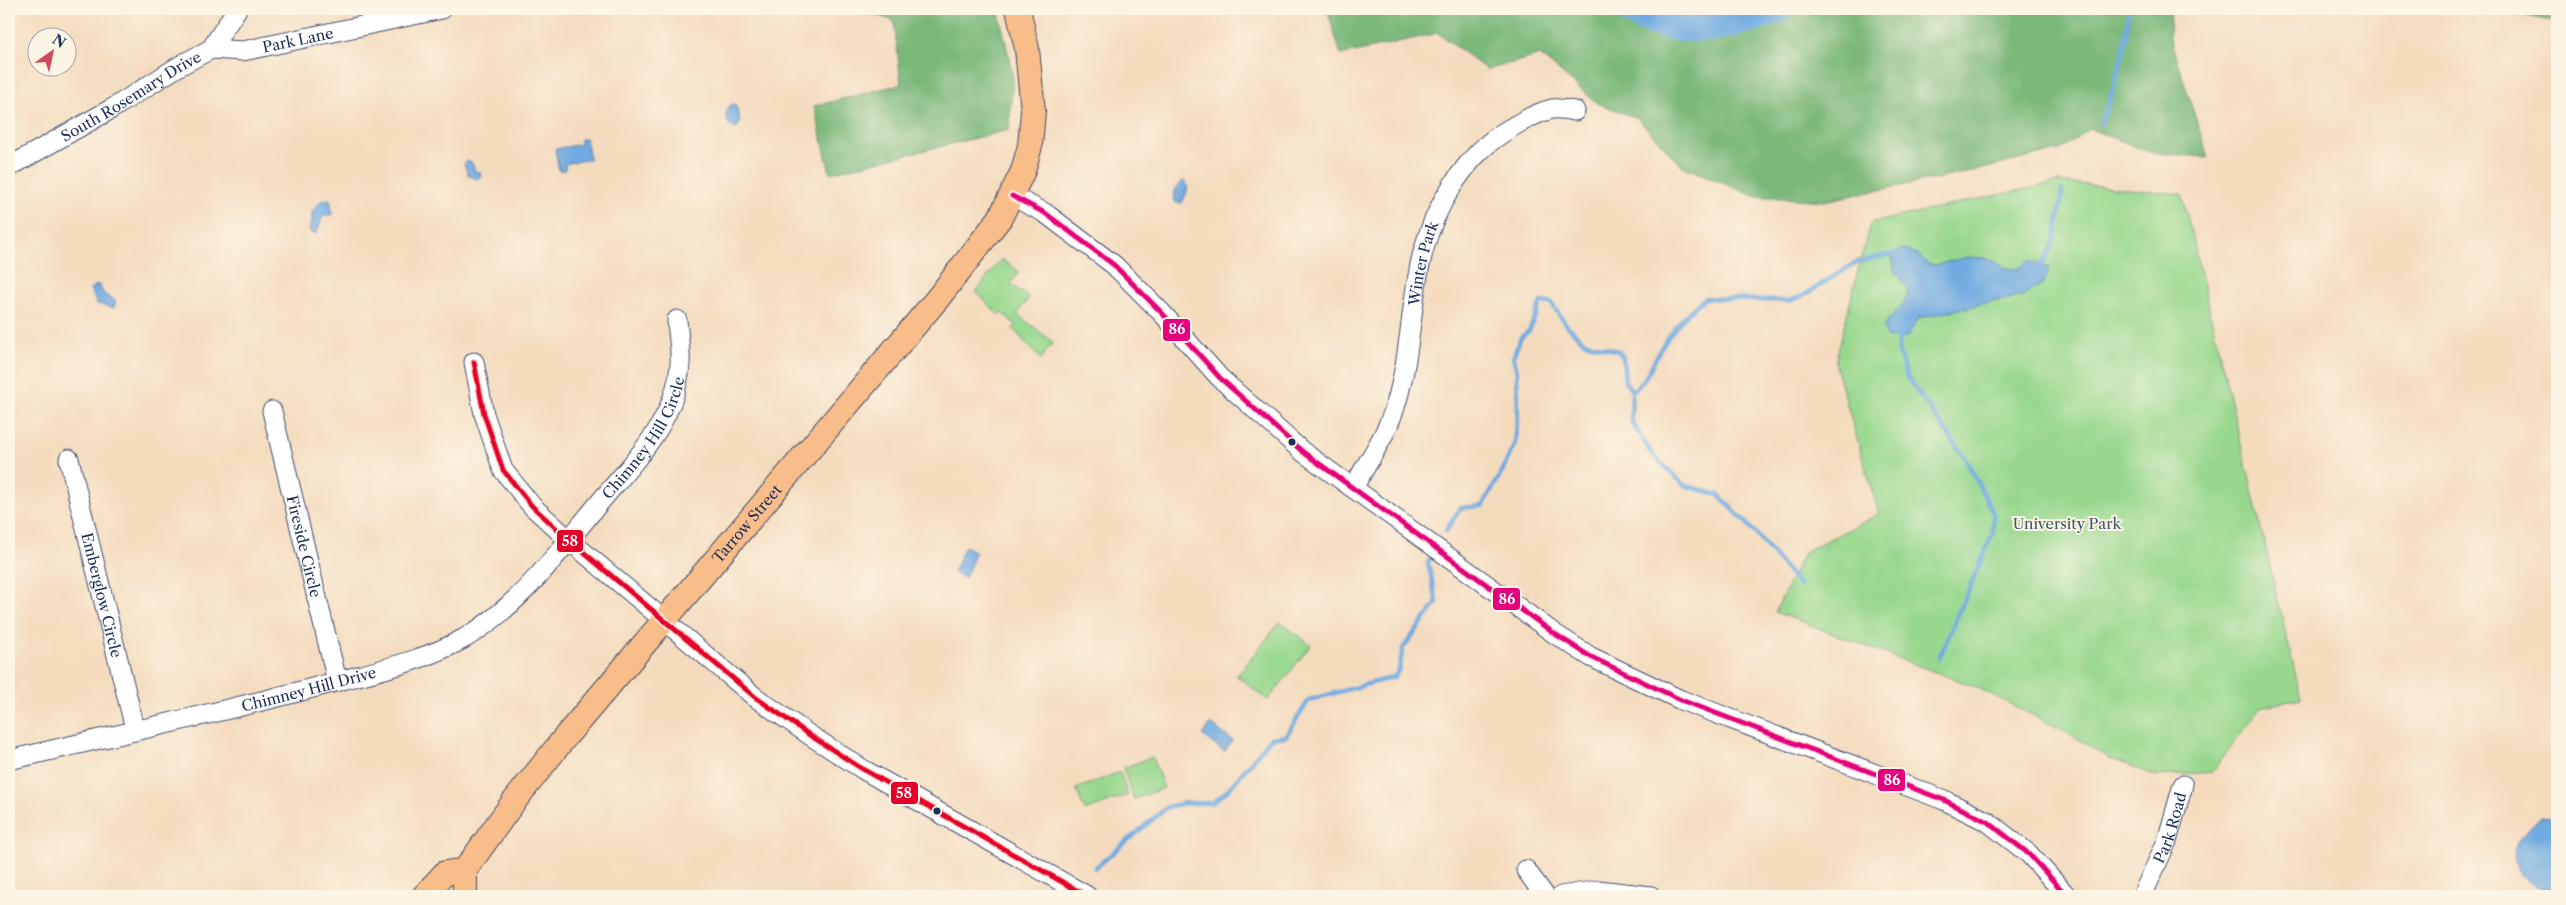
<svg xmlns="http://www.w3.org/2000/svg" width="2566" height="905" viewBox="0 0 2566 905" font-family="'Libre Caslon Text',serif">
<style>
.green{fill:#98d88e;stroke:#5a8476}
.forest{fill:#7ab879;stroke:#4a746c}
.water{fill:#70aae0;stroke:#466c9f}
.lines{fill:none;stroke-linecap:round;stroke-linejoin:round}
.stream{stroke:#70aae0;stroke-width:4.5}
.river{stroke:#70aae0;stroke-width:28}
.minor-casing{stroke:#3c496c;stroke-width:21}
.major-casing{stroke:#3c496c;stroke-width:26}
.minor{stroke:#fff;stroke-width:19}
.major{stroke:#f8bd88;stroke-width:24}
.bus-1-casing{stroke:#fcf5e5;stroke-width:9}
.bus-2-casing{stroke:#fcf5e5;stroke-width:9}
.bus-1{stroke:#e5007d;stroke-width:5}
.bus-2{stroke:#e4002b;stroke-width:5}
.bus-dot{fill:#1b2f5e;stroke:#fcf5e5;stroke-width:2}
.labels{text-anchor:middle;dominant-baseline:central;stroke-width:4;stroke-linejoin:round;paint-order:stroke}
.street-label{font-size:15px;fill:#1b2f5e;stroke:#fcf5e5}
.park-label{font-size:15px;fill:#3a596a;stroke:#fcf5e5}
.line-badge{stroke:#fcf5e5;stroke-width:2}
.badge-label{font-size:14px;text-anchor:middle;font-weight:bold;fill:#fff}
</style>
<rect width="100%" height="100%" fill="#fcf5e5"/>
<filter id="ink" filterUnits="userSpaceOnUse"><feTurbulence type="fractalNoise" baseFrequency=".02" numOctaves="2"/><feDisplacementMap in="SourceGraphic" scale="10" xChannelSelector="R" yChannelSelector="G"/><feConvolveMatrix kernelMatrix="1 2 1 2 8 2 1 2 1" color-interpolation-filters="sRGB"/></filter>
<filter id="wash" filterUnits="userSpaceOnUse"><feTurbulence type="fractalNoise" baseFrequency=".0096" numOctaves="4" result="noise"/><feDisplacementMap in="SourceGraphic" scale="20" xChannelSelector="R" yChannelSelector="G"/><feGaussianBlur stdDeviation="1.12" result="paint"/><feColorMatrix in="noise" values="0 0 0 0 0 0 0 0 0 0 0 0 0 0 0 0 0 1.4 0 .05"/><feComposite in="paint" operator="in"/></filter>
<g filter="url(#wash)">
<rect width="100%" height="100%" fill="#f4dbbe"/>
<path class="green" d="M 2058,182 L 2182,194 L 2301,698 L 2260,708 L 2212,772 L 2157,776 L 2109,758 L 2065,731 L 1978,688 L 1775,612 L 1804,552 L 1879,514 L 1835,363 L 1870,223 Z
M 1001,259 L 1018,271 L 1018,273 L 1011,284 L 1029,298 L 1017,314 L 1053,342 L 1041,359 L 1013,329 L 1016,325 L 1002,313 L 999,315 L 976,292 Z
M 1280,622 L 1311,645 L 1268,700 L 1237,676 Z
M 1152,757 L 1164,788 L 1134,799 L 1123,768 Z
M 1120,772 L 1128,795 L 1085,811 L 1076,789 Z"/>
<path class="forest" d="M 858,9 L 998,9 L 1013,75 L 1009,130 L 830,173 L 814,106 L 901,84 L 894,21 Z
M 1327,9 L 2171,9 L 2169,35 L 2208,157 L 2152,153 L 2090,129 L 2062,149 L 1975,171 L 1824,201 L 1754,196 L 1682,166 L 1637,118 L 1597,103 L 1540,55 L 1487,70 L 1438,33 L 1341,55 Z
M 2491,9 L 2557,9 L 2557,25 L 2551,21 Z"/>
<path class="water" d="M 732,104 L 736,105 L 740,123 L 736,129 C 725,125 722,111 732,104 Z
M 586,138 L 590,159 L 565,164 L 565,170 L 559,171 L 555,149 L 580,144 L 580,139 Z
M 467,161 L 472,163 L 476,172 L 480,172 L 481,176 L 477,179 L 469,176 L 464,164 Z
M 1183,181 L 1188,185 L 1187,192 L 1182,203 L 1176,203 C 1171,196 1176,185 1183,181 Z
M 329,199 L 331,202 L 332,215 L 323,215 L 317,233 L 311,233 L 309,229 L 312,222 L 312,212 L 322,200 Z
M 1902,249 L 1917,254 L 1928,264 L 1935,265 L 1967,257 L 1987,258 L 2006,268 L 2018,269 L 2028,260 L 2048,268 L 2048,275 L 2042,284 L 2025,295 L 1919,318 L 1907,337 L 1887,338 L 1883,326 L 1906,300 L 1908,288 L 1894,269 L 1892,254 Z
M 98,284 L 104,294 L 116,301 L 114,308 L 97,304 L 90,289 Z
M 965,546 L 976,552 L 965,578 L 953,572 Z
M 1211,724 L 1233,741 L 1224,752 L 1202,735 Z
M 2540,818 L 2557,819 L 2557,890 C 2548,891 2539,888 2531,883 C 2500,863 2518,835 2540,818 Z"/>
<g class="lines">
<path class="stream" d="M 2100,124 C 2116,87 2126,50 2129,9
M 2036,269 C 2058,251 2059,215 2062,190
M 1899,334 L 1899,353 L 1907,377 L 1967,461 L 1993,513 L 1993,533 L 1939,658
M 1632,391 C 1650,379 1654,356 1667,339 C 1677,324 1691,309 1705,298 L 1788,301 L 1801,297 L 1857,262 L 1892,254 L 1896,256
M 1446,531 L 1460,508 L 1482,506 L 1500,476 L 1515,443 L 1518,412 L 1517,371 L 1513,357 L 1521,337 L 1529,331 L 1541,302 L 1551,303 L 1567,326 L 1585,342 L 1618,351 L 1623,357 L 1625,382 L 1632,391 L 1631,421 L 1652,454 L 1684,485 L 1719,495 L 1752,529 L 1800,586
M 1095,868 L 1167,807 L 1185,803 L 1212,803 L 1228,790 L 1271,738 L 1286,736 L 1309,700 L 1394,677 L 1399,670 L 1403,648 L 1437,603 L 1428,563 L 1430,559"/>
<path class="river" d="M 1627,9 C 1676,40 1728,29 1779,9"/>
</g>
</g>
<g filter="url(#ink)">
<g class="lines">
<g class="minor-casing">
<g id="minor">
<path id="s1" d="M 211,49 L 243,51 L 442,9"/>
<path id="s2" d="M 9,167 L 113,108 L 179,66 L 211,49 L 237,9"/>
<path d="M 1012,196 L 1045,213 L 1114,265 L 1162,313 L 1220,378 L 1303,452 L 1555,634 L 1591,657 L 1681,700 L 1944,800 L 1988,822 L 2029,854 L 2067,896"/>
<path d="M 474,362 L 484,414 L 503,470 L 532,506 L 569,540 L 755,697 L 811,736 L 864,770 L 1087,896"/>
<path id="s3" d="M 272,411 L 337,681"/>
<path id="s4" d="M 69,459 L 135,729"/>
<path id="s5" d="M 1353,488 C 1369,460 1387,434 1396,404 C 1419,326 1405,258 1452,186 C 1466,165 1480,148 1501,134 C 1515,125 1535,113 1552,109 C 1559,108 1568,110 1575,111"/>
<path id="s6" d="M 9,760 C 114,735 220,713 324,685 C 371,672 422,662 465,638 C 521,605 560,550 600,502 C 635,460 676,421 680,364 C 681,350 678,335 677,320"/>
<path d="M 1526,870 L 1545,896"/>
<path d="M 1561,896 L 1598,890 L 1651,896"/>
<path id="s7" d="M 2142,896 L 2167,841 L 2183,785"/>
</g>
</g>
<g class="major-casing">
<g id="major">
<path id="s8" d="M 424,896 L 445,873 L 465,870 L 512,804 L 566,736 L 938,298 L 1000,218 L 1023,171 L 1030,146 L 1033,111 L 1027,49 L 1018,9"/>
<path d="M 465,896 L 465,870"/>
</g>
</g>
<use href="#minor" class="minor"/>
<use href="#major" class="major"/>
<g class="bus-1-casing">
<path id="bus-1" d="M 1012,196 L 1045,213 L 1114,265 L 1162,313 L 1220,378 L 1303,452 L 1555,634 L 1591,657 L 1681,700 L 1944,800 L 1988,822 L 2029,854 L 2067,896"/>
</g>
<g class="bus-2-casing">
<path id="bus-2" d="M 474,362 L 484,414 L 503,470 L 532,506 L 569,540 L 755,697 L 811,736 L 864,770 L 1087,896"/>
</g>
<use href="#bus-1" class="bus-1"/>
<use href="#bus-2" class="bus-2"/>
</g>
</g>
<g class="bus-dot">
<circle cx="1292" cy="442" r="4.5"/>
<circle cx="937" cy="811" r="4.5"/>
</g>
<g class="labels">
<g class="street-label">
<text stroke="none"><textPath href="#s1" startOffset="88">Park Lane</textPath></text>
<text stroke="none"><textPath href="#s2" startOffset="141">South Rosemary Drive</textPath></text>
<text stroke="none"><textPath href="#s5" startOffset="238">Winter Park</textPath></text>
<text stroke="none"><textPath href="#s6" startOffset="744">Chimney Hill Circle</textPath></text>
<text stroke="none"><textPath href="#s8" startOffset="498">Tarrow Street</textPath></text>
<text stroke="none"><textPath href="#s3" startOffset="139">Fireside Circle</textPath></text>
<text stroke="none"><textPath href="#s4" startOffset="140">Emberglow Circle</textPath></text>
<text stroke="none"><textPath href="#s6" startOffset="308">Chimney Hill Drive</textPath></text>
<text stroke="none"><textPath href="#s7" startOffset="74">Park Road</textPath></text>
</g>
<g class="park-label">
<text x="2067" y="523">University Park</text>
</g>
</g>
<g class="line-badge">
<rect x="1162" y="318" width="29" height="24" rx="5" fill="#e5007d"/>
<rect x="556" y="529" width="28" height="24" rx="5" fill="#e4002b"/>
<rect x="1492" y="587" width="29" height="24" rx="5" fill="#e5007d"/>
<rect x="1877" y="768" width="29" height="24" rx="5" fill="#e5007d"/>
<rect x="890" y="781" width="29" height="24" rx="5" fill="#e4002b"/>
</g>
<g class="badge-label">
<text x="1177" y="334">86</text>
<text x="570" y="546">58</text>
<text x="1507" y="604">86</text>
<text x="1892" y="785">86</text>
<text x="904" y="798">58</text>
</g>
<rect width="2566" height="905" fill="none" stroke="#fcf5e5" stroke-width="30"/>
<g transform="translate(52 52) rotate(33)"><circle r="24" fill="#fcf5e5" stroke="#a2a6af"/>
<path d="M0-4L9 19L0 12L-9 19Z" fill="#d1495b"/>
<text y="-8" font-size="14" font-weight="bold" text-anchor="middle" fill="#1b2f5e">N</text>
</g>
</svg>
